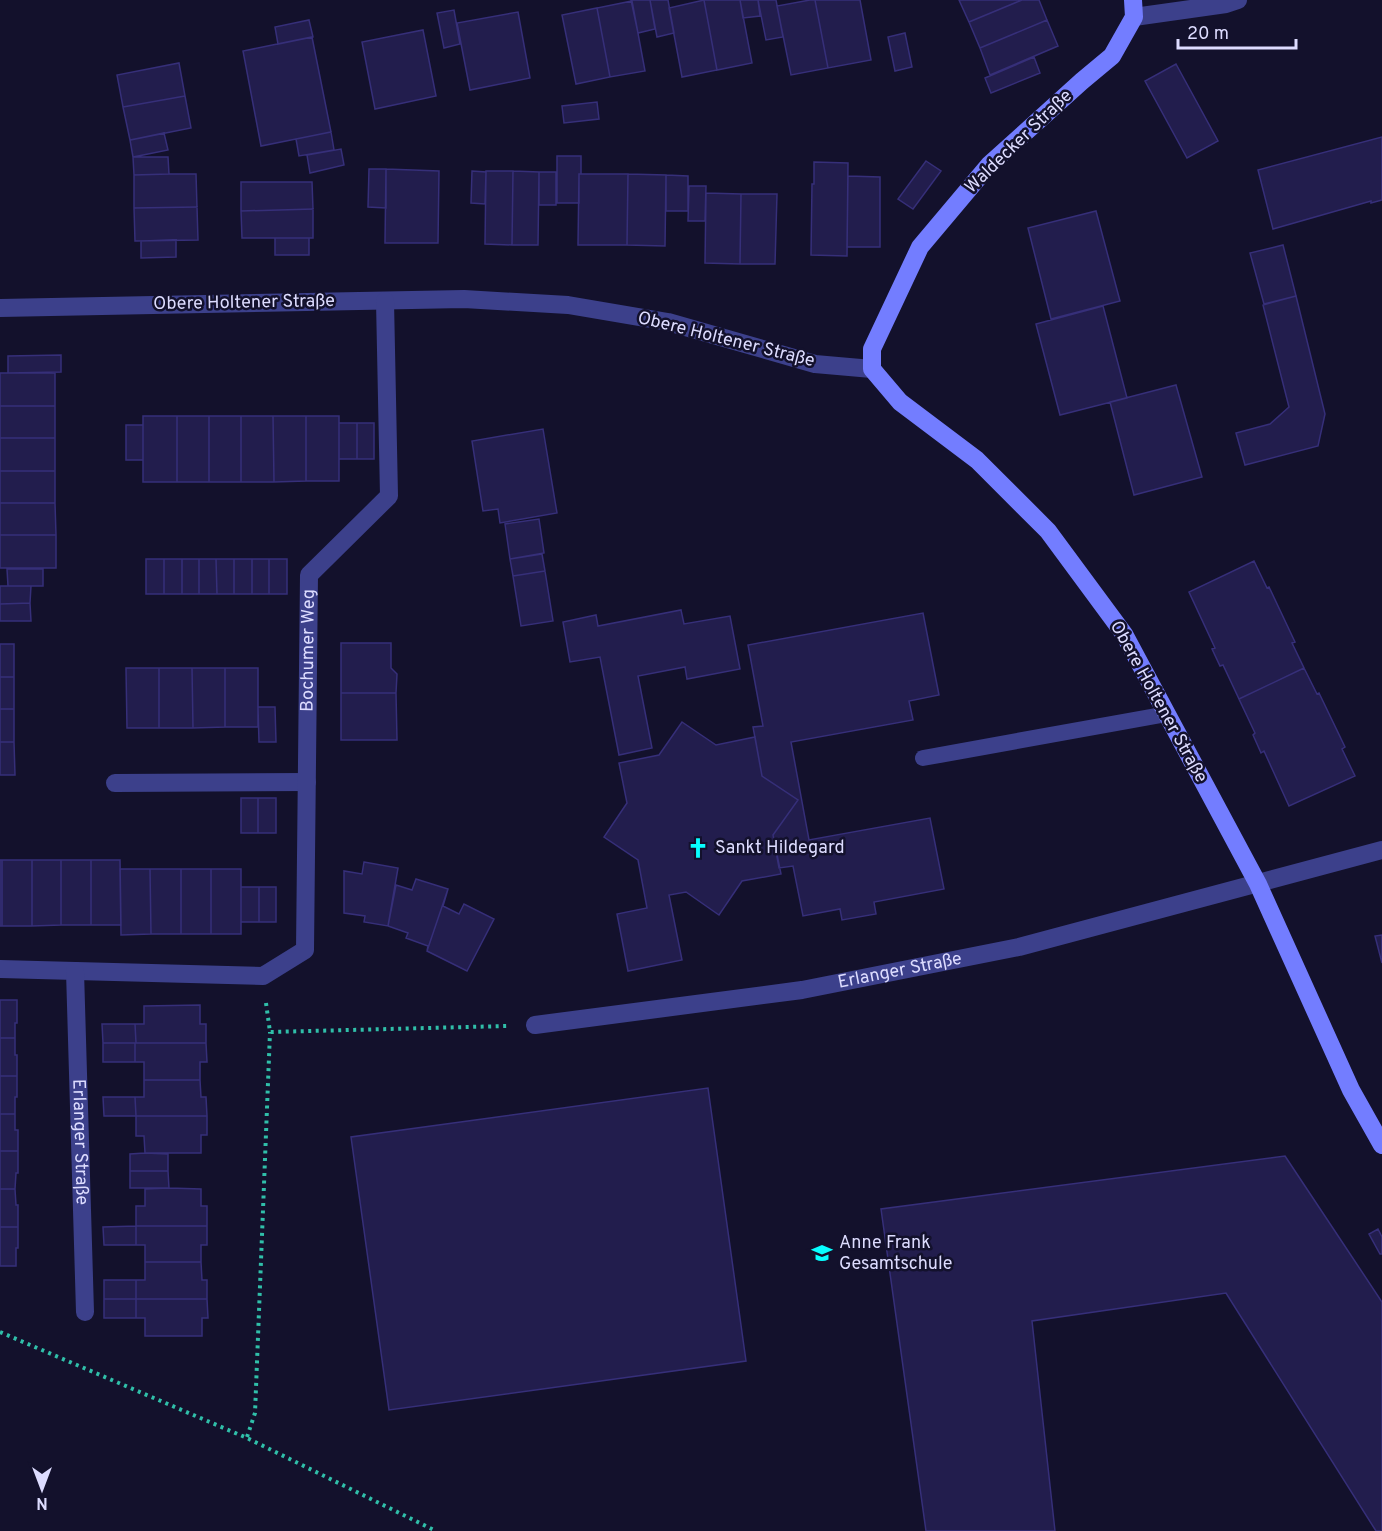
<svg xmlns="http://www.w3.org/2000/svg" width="1382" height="1531" viewBox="0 0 1382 1531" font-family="Overpass,sans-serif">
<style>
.building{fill:#221d4d;stroke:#362f79;stroke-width:1.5}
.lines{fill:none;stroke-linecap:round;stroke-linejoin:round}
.path{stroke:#30bfa9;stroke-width:4;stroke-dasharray:3 4.5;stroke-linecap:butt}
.lane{stroke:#3c408b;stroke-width:16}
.street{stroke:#3c408b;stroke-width:18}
.secondary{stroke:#737dff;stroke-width:18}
.labels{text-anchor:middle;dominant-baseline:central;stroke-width:5;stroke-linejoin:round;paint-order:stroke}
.street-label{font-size:18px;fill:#dddcff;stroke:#13112c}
.poi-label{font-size:18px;fill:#dddcff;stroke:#13112c;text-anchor:start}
</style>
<rect width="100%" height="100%" fill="#13112c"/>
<path class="building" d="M 631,0 L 650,0 L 655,29 L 638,33 Z
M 650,0 L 668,0 L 674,33 L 657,37 Z
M 704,0 L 740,0 L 752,63 L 717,70 Z
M 704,0 L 717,70 L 682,77 L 669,8 Z
M 740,0 L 758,0 L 760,16 L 743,18 Z
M 758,0 L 776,0 L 783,37 L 766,40 Z
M 810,0 L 815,0 L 828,68 L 791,75 L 777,6 Z
M 815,0 L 860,0 L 871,60 L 828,68 Z
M 959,0 L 1022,0 L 969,22 Z
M 1022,0 L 1039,0 L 1047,20 L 980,48 L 969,22 Z
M 632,1 L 645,71 L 610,77 L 597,8 Z
M 597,8 L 610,77 L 576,84 L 562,15 Z
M 454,10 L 460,44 L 444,48 L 437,13 Z
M 518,12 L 530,78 L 470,90 L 457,23 Z
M 309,20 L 313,37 L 278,44 L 275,27 Z
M 1047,20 L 1058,46 L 990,75 L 980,48 Z
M 423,30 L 436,96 L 375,109 L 362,42 Z
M 905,33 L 912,67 L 895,71 L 888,37 Z
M 312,37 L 331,132 L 261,146 L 243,51 Z
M 1034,57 L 1040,73 L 991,93 L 985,78 Z
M 179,63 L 185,96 L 123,107 L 117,75 Z
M 1176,64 L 1218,141 L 1187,158 L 1145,81 Z
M 185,96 L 191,128 L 130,140 L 123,107 Z
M 597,102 L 599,119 L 564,123 L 562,106 Z
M 331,132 L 334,150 L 299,156 L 296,139 Z
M 164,133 L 168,150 L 133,157 L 130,140 Z
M 1382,137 L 1382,200 L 1371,203 L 1371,201 L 1273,229 L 1258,170 Z
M 341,149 L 344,165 L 310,173 L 307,155 Z
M 557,156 L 581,156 L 581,174 L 579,174 L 579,203 L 557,203 Z
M 133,157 L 168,157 L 169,174 L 134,175 Z
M 926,161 L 941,171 L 913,209 L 898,199 Z
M 814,162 L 848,163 L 847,256 L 811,255 L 812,184 L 814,184 Z
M 369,169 L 386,169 L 386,208 L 368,207 Z
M 386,169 L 439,171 L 438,243 L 385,243 Z
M 472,171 L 486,172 L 485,204 L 471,203 Z
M 486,171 L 513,171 L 512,245 L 485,244 Z
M 513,171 L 539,172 L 538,245 L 512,245 Z
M 539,172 L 556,172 L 556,205 L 539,205 Z
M 169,174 L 196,174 L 197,207 L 134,208 L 134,175 Z
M 579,174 L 628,174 L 627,245 L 578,245 Z
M 628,174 L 666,175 L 665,246 L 627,245 Z
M 666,175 L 688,176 L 688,211 L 666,211 Z
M 848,176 L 880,177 L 880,247 L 847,247 Z
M 241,182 L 312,182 L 313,209 L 241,211 Z
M 689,186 L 706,186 L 705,221 L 688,221 Z
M 706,193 L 741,194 L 740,264 L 705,263 Z
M 741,194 L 777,194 L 775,264 L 740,264 Z
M 197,207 L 198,240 L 135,241 L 134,208 Z
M 313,209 L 313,238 L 242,238 L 241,211 Z
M 1096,211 L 1120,301 L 1051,319 L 1028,228 Z
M 275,238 L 309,238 L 309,255 L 275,255 Z
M 176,240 L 176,257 L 141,258 L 141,241 Z
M 1283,245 L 1296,296 L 1264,304 L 1250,253 Z
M 1296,296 L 1325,414 L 1318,446 L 1245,465 L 1236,433 L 1270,424 L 1289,407 L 1263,305 Z
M 1103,306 L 1127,398 L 1060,415 L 1036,324 Z
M 61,355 L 61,372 L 8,373 L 8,356 Z
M 0,373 L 55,373 L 55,406 L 0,406 Z
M 1176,385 L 1202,477 L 1134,495 L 1110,402 Z
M 0,406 L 55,406 L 55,438 L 0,438 Z
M 143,416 L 177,416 L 177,482 L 143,482 Z
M 177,416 L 209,416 L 209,482 L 177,482 Z
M 209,416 L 241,416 L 241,482 L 209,482 Z
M 241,416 L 273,416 L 274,482 L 241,482 Z
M 273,416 L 306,416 L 306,481 L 274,482 Z
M 306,416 L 339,416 L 339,481 L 306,481 Z
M 339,423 L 357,423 L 357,459 L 339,459 Z
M 357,423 L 374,423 L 374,459 L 357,459 Z
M 126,425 L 143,425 L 143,460 L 126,460 Z
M 543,429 L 557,513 L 500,523 L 498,509 L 483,511 L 472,441 Z
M 0,438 L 55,438 L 55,471 L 0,471 Z
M 0,471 L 55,471 L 55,503 L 0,503 Z
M 0,503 L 55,503 L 56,535 L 0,535 Z
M 539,519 L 544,553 L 510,559 L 505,524 Z
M 0,535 L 56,535 L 56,568 L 0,568 Z
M 542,554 L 545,571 L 513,576 L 510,559 Z
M 146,559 L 164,559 L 164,594 L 146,594 Z
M 164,559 L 182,559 L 182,594 L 164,594 Z
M 182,559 L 199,559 L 199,594 L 182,594 Z
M 199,559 L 216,559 L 217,594 L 199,594 Z
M 216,559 L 234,559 L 234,594 L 217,594 Z
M 234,559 L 252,559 L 252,594 L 234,594 Z
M 252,559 L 269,559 L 269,594 L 252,594 Z
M 269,559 L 287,559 L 287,594 L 269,594 Z
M 1254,561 L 1267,588 L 1269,587 L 1295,642 L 1292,643 L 1304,668 L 1239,699 L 1223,665 L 1220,666 L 1212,649 L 1215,648 L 1189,592 Z
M 7,569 L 43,569 L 43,586 L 8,586 Z
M 545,571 L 553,621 L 521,626 L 513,576 Z
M 0,586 L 31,586 L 30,603 L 0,604 Z
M 30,603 L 31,621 L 0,621 L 0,604 Z
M 681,610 L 684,624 L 730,616 L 740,669 L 687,679 L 685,667 L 638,676 L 652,748 L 619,755 L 600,657 L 570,662 L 563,622 L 596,615 L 598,626 Z
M 923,613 L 939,695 L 909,701 L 913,720 L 791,742 L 809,840 L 930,818 L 944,889 L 874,902 L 876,914 L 842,920 L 840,909 L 803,916 L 793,866 L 779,868 L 773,835 L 798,800 L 762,776 L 753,727 L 763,726 L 748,645 Z
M 341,643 L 391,643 L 391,668 L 397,674 L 396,693 L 341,693 Z
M 0,644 L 14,644 L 14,677 L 0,677 Z
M 126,668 L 159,668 L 159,728 L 127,728 Z
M 159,668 L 192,668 L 193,728 L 159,728 Z
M 192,668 L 225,668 L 225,727 L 193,728 Z
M 225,668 L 258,668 L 258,727 L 225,727 Z
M 1304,668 L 1317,694 L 1319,693 L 1345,747 L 1342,749 L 1355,776 L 1289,806 L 1264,751 L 1261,753 L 1253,735 L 1255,733 L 1239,699 Z
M 0,677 L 14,677 L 14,709 L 0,709 Z
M 341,693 L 396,693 L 397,740 L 341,740 Z
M 258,707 L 275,707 L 276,742 L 259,742 Z
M 0,709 L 14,709 L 14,742 L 0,742 Z
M 682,722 L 716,745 L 755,737 L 762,776 L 798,800 L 773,835 L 781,874 L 742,881 L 719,915 L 686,892 L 669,895 L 682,960 L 628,971 L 617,914 L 647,908 L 638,860 L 604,837 L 627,803 L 619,763 L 659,755 Z
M 0,742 L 14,742 L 15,775 L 0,775 Z
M 241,798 L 258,798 L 258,833 L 241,833 Z
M 258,798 L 276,798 L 276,833 L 258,833 Z
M 0,860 L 2,860 L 2,926 L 0,926 Z
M 2,860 L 32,860 L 32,926 L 2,926 Z
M 32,860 L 61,860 L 61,925 L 32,926 Z
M 61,860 L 91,860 L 91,925 L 61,925 Z
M 91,860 L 120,860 L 121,925 L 91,925 Z
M 364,862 L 398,868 L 388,926 L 364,922 L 365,916 L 344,913 L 344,871 L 362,874 Z
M 120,869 L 150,869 L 151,934 L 121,935 Z
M 150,869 L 181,869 L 181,934 L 151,934 Z
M 181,869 L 211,869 L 211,934 L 181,934 Z
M 211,869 L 241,869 L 241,934 L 211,934 Z
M 416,879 L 448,889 L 427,951 L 428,946 L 406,938 L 408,933 L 388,926 L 396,885 L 412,890 Z
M 241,887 L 259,887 L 259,922 L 241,922 Z
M 259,887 L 276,887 L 276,922 L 259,922 Z
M 448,889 L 443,906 L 459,914 L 464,904 L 494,919 L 467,971 L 427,951 Z
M 1382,935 L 1382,963 L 1375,936 Z
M 0,1000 L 17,1000 L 17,1023 L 15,1023 L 15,1038 L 0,1038 Z
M 200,1005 L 200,1024 L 206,1024 L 206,1043 L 136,1043 L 135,1024 L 144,1024 L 144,1006 Z
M 102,1024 L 135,1024 L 136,1043 L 103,1043 Z
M 0,1038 L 15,1038 L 15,1055 L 17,1055 L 17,1076 L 0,1076 Z
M 103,1043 L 135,1043 L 135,1062 L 103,1062 Z
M 135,1043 L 206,1043 L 207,1062 L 200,1062 L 200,1080 L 144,1080 L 144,1062 L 135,1062 Z
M 0,1076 L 17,1076 L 17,1097 L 15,1097 L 15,1114 L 0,1114 Z
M 144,1080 L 200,1080 L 201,1097 L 206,1097 L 207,1116 L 136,1116 L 135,1097 L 144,1097 Z
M 708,1088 L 746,1361 L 389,1410 L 351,1137 Z
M 103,1097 L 135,1097 L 136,1116 L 104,1116 Z
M 0,1114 L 15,1114 L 15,1130 L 18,1130 L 18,1151 L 0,1151 Z
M 136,1116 L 207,1116 L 207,1135 L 201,1135 L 201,1153 L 145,1153 L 144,1136 L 136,1136 Z
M 0,1151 L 18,1151 L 18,1173 L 16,1173 L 15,1189 L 0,1189 Z
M 145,1153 L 168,1154 L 168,1171 L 130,1171 L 130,1154 Z
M 1285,1156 L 1382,1302 L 1382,1531 L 1376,1531 L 1226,1293 L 1032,1321 L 1055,1531 L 926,1531 L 881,1209 Z
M 130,1171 L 168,1171 L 169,1188 L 130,1188 Z
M 169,1188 L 201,1189 L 201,1206 L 207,1206 L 207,1226 L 136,1226 L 136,1206 L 145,1206 L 145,1189 Z
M 0,1189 L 15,1189 L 16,1205 L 18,1205 L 18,1227 L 0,1227 Z
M 136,1226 L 136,1245 L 104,1245 L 103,1227 Z
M 136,1226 L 207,1226 L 207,1245 L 201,1245 L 201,1262 L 145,1262 L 145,1245 L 136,1245 Z
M 0,1227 L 18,1227 L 18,1248 L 16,1248 L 16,1266 L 0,1266 Z
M 1378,1229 L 1382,1237 L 1382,1254 L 1380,1254 L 1369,1234 Z
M 145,1262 L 201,1262 L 202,1280 L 207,1280 L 207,1299 L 136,1299 L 136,1280 L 145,1280 Z
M 104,1280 L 136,1280 L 136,1299 L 104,1299 Z
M 104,1299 L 136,1299 L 136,1318 L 104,1318 Z
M 136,1299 L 207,1299 L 208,1318 L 202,1318 L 202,1336 L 145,1336 L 145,1318 L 136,1318 Z"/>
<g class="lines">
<path class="path" d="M 266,1003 L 270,1032 L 507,1026
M 0,1332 L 247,1438 L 436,1531
M 247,1437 L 255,1413 L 270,1032"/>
<path class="lane" d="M 923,758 L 1167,714"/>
<g class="street">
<path d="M 1134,17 L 1226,4 L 1238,0"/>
<path d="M 0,308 L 464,299 L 568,305 L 668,322 L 815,364 L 872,369"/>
<path d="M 115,783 L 307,782"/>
<path id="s1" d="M 0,969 L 263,976 L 305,950 L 309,575 L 389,496 L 385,301"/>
<path id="s2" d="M 75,971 L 85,1312"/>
<path id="s3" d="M 535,1025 L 802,990 L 1019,947 L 1382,850"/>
</g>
<path class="secondary" d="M 1133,0 L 1134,17 L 1112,56 L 1082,81 L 989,165 L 920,247 L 872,349 L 872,369 L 900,402 L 977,460 L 1048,531 L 1124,634 L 1258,884 L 1351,1090 L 1382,1145"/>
</g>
<defs>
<g id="church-bare" transform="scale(1.62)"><path d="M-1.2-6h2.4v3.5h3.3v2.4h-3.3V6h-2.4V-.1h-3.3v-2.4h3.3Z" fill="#08feff" stroke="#13112c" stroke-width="2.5" paint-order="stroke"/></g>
<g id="school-bare" transform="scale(1.62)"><path d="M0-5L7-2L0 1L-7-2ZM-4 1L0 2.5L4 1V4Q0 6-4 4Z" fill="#08feff" stroke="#13112c" stroke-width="2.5" paint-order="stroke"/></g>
</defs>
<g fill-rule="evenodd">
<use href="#church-bare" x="698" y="848"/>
<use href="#school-bare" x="822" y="1253"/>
</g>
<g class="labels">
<g class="street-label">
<text transform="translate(1019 142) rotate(-44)">Waldecker Straße</text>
<text transform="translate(244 303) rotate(-1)">Obere Holtener Straße</text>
<text transform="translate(726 340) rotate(14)">Obere Holtener Straße</text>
<text stroke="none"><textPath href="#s1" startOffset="612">Bochumer Weg</textPath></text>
<text transform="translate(1158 702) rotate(61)">Obere Holtener Straße</text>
<text stroke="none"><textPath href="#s3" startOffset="369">Erlanger Straße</textPath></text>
<text stroke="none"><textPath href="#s2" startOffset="171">Erlanger Straße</textPath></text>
</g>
<g class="poi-label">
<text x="715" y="848">Sankt Hildegard</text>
<text x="839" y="1243">Anne Frank<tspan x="839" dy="21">Gesamtschule</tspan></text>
</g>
</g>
<g transform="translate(42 1489) rotate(180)" stroke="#13112c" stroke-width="4.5" paint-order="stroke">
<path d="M0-4.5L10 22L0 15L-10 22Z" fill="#dddcff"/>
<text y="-9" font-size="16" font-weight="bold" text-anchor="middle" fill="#dddcff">N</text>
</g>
<path d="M1178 39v9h118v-9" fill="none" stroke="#dddcff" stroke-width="3"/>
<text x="1187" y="39" font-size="18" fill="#dddcff" stroke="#13112c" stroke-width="4.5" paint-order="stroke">20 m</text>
</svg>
